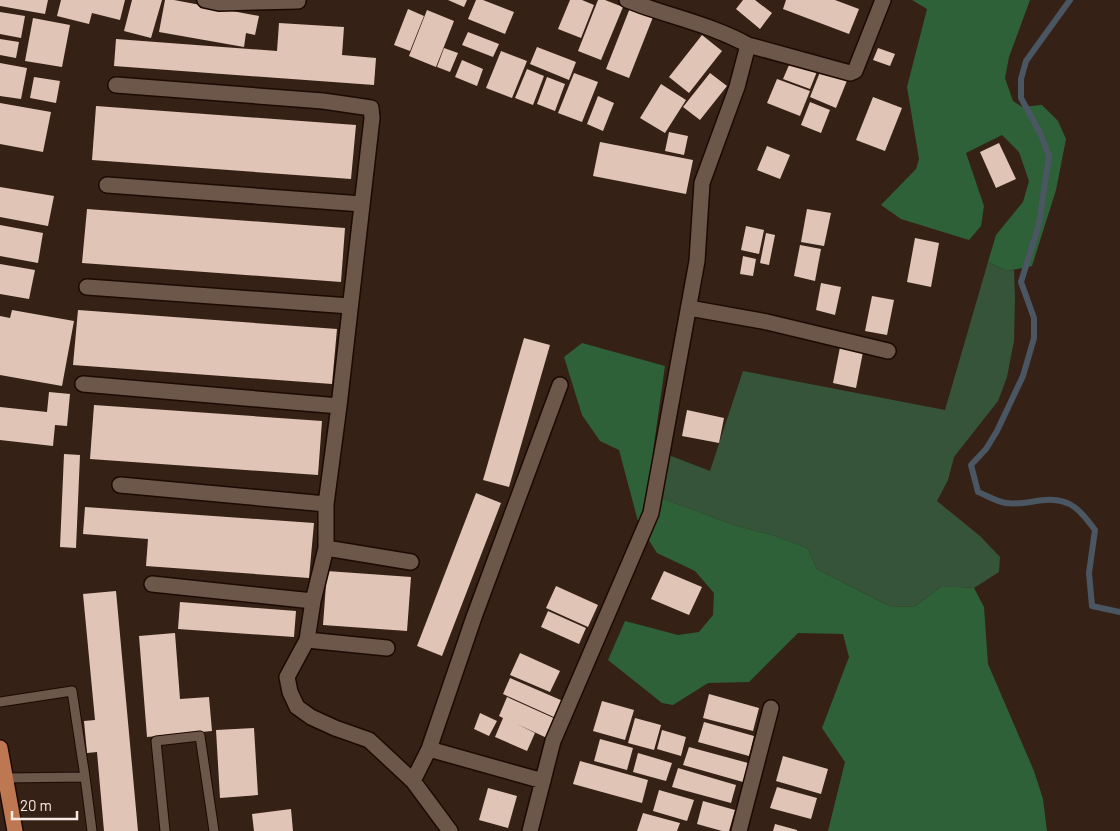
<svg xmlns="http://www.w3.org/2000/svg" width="1120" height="831" viewBox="0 0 1120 831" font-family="Barlow,sans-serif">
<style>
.green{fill:#355439}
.forest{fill:#2e6138}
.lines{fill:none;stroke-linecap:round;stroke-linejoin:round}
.stream{stroke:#4a5662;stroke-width:6}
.building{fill:#e0c5b6}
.lane-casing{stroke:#1c0a03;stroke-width:11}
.street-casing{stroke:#1c0a03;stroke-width:18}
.primary-casing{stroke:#1c0a03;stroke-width:18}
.lane{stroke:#6d564a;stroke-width:9}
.street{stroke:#6d564a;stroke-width:15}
.primary{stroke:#bd7852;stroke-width:15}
</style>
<rect width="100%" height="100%" fill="#362117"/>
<path class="green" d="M 988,262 L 1007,271 L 1014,270 L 1015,298 L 1014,341 L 1007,377 L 998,401 L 954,457 L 948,480 L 937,501 L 980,536 L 1000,557 L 999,572 L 974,588 L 942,586 L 914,607 L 889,606 L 817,569 L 807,548 L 772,535 L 734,525 L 664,499 L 649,480 L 653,449 L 710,471 L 743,371 L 945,410 Z"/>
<path class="forest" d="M 912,0 L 1030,0 L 1009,57 L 1005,78 L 1013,101 L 1022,107 L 1042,105 L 1058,121 L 1066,139 L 1056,190 L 1032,266 L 1007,271 L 988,262 L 996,235 L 1023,202 L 1029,181 L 1019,152 L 1002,135 L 966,153 L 984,206 L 981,226 L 969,240 L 901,219 L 881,205 L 916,169 L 919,159 L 907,87 L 927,9 Z
M 582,343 L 665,366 L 649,480 L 664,499 L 734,525 L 772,535 L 807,548 L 817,569 L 889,606 L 914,607 L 942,586 L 974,588 L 984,607 L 988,664 L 1034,771 L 1043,799 L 1047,831 L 828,831 L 845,762 L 822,728 L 849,657 L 843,634 L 798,633 L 749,682 L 708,683 L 673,705 L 662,703 L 608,660 L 625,621 L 678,635 L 699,632 L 713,615 L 714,593 L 695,571 L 657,553 L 639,525 L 619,450 L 600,441 L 582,415 L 564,357 Z"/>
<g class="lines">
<path class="stream" d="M 1070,0 L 1026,61 L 1021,79 L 1021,98 L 1040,133 L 1049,156 L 1039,224 L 1021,282 L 1034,318 L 1034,338 L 1023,376 L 997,431 L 986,449 L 971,465 L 978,492 C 986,495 997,502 1006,503 C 1020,505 1032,501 1045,500 C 1071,498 1081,511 1095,530 L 1089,573 L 1092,606 L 1120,612"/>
</g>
<path class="building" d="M 0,0 L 48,0 L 45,14 L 0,6 Z
M 61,0 L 125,0 L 120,20 L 92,13 L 89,24 L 57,16 Z
M 132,0 L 162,0 L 151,38 L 124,31 Z
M 165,0 L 174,0 L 259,16 L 255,35 L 246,33 L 244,47 L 159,32 Z
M 448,0 L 467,0 L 464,7 Z
M 476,0 L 483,0 L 514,12 L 505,34 L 468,19 Z
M 570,0 L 582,0 L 594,5 L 581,38 L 558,29 Z
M 598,0 L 605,0 L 623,7 L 601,60 L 578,51 Z
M 743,0 L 755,0 L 772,13 L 760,29 L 736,9 Z
M 786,0 L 835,0 L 859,9 L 849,34 L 783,9 Z
M 630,8 L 653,17 L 629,78 L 606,69 Z
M 408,9 L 424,16 L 410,51 L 394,45 Z
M 427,10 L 454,21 L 436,67 L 409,56 Z
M 0,12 L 25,16 L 21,38 L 0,34 Z
M 33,18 L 70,25 L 62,67 L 25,61 Z
M 279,23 L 344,27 L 342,55 L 376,58 L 374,85 L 114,66 L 116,39 L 277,51 Z
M 468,32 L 499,44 L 493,57 L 462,45 Z
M 702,35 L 722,51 L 689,93 L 669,77 Z
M 0,39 L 19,42 L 16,58 L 0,55 Z
M 537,47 L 576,62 L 569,80 L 530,64 Z
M 444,48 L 458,53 L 450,72 L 437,67 Z
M 878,48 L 895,54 L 890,66 L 873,60 Z
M 501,51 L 527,61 L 512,98 L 486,88 Z
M 792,58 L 818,69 L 810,89 L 783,79 Z
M 462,60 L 483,69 L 477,86 L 455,77 Z
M 0,63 L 27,68 L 21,99 L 0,96 Z
M 822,67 L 848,78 L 836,108 L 810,97 Z
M 527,69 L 544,76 L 533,105 L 515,98 Z
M 574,73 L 598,82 L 582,122 L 558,113 Z
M 710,73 L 727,86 L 700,120 L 683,107 Z
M 34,77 L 60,81 L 56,103 L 30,98 Z
M 547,77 L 565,84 L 555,111 L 537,104 Z
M 777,79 L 810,91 L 800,116 L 767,103 Z
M 661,84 L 686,100 L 665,133 L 640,118 Z
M 598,96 L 614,103 L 603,131 L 587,124 Z
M 873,97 L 902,108 L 885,151 L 856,140 Z
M 810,102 L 830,110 L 821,133 L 801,125 Z
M 0,103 L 51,112 L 43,152 L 0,144 Z
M 96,106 L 356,125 L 351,179 L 92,160 Z
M 669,132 L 688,136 L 684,155 L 665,151 Z
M 600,142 L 693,160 L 686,194 L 593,176 Z
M 999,143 L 1016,179 L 996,188 L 980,152 Z
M 767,146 L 790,155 L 780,179 L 757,170 Z
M 0,187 L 54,196 L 48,226 L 0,217 Z
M 87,209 L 345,228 L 341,282 L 82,263 Z
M 807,209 L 831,213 L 824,246 L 801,242 Z
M 0,225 L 43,233 L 38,263 L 0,256 Z
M 746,226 L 764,230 L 759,254 L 741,250 Z
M 766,233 L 775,235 L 769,265 L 760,263 Z
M 915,238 L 939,243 L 931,287 L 907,282 Z
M 800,245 L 821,249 L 815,281 L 794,276 Z
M 743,256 L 756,259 L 753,276 L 740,274 Z
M 0,264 L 35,270 L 29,299 L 0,294 Z
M 821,283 L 841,287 L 835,315 L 816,310 Z
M 872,296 L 894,300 L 887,335 L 865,331 Z
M 12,310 L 74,321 L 62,386 L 0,375 L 0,316 L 10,318 Z
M 78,310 L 337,329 L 332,384 L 73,365 Z
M 524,338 L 550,345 L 509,487 L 483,480 Z
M 840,347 L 863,352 L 856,388 L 833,383 Z
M 49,392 L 70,394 L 67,426 L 55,425 L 53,446 L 0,440 L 0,407 L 47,412 Z
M 94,405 L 322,421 L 318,475 L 90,459 Z
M 687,410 L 724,418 L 719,443 L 682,436 Z
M 64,454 L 80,455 L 76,548 L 60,547 Z
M 476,493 L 501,503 L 442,656 L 417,646 Z
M 85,507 L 314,523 L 309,578 L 146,566 L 148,539 L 83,534 Z
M 327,571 L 411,577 L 407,631 L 323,625 Z
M 664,571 L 702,587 L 689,615 L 651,599 Z
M 556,586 L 598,605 L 588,627 L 546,608 Z
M 116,591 L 138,831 L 104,831 L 97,752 L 87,753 L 84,721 L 95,720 L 83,594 Z
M 180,602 L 296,611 L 294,637 L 178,629 Z
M 548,611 L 586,628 L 579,644 L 541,627 Z
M 175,633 L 180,699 L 209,697 L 212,731 L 147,737 L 139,636 Z
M 520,653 L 560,671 L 550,692 L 510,675 Z
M 510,678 L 563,701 L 556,718 L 503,694 Z
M 709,694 L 759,708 L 753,731 L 703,718 Z
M 507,697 L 558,720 L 549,739 L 517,724 L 535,733 L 527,751 L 495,737 L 503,718 L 499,716 Z
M 602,701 L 634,710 L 625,740 L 593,731 Z
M 480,713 L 497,721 L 489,736 L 474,729 Z
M 635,718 L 661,725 L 654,750 L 628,743 Z
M 704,722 L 754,736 L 749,756 L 698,742 Z
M 254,728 L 258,795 L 220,798 L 216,730 Z
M 662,730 L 686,737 L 681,756 L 657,749 Z
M 600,739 L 633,748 L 627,770 L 594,761 Z
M 689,747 L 748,763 L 743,782 L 683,765 Z
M 638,753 L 672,763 L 666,781 L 633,772 Z
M 783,756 L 828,769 L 821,794 L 776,781 Z
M 580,761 L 648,780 L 642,803 L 573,784 Z
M 678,768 L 736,785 L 731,803 L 672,787 Z
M 777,787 L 817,798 L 811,819 L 770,808 Z
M 488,788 L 517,796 L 508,828 L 479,820 Z
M 659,790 L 694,800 L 687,821 L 653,811 Z
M 703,801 L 735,810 L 729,831 L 722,831 L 697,824 Z
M 291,809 L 293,831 L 254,831 L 252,814 Z
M 643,813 L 680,823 L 677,831 L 637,831 Z
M 775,824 L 797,830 L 797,831 L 773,831 Z"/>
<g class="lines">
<g class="lane-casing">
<path id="lane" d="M 0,702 L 72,691 L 85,777
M 5,778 L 85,777 L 92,831
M 165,831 L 156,741 L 200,736 L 214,831"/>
</g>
<g class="street-casing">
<path id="street" d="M 205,0 L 219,3 L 298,1
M 748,45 L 850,73 L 855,71 L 883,0
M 116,85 L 323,101 L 371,108 L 372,118 L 339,406 L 326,504 L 326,548 L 313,601 L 307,640 L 287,677 L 290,692 L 297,707 L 311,717 L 335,728 L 369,740 L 413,781 L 450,831
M 107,185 L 362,204
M 87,287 L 350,306
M 689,308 L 767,322 L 888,351
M 83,384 L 339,406
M 120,485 L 326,504
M 326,548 L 411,562
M 152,584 L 313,601
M 307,640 L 387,648
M 429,749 L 543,781
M 413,781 L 429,749 L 474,617 L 560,385
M 530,831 L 553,741 L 651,513 L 697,261 L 702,183 L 737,87 L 748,45 C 710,24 667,16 627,0
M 739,831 L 771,708"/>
</g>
<g class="primary-casing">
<path id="primary" d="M 0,748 L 15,831"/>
</g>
<use href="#lane" class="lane"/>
<use href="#street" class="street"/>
<use href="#primary" class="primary"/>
</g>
<path d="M12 811v8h65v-8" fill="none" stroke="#f8eae3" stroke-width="2.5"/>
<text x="20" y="811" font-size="15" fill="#f8eae3" stroke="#362117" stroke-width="4" paint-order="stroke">20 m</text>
</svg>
